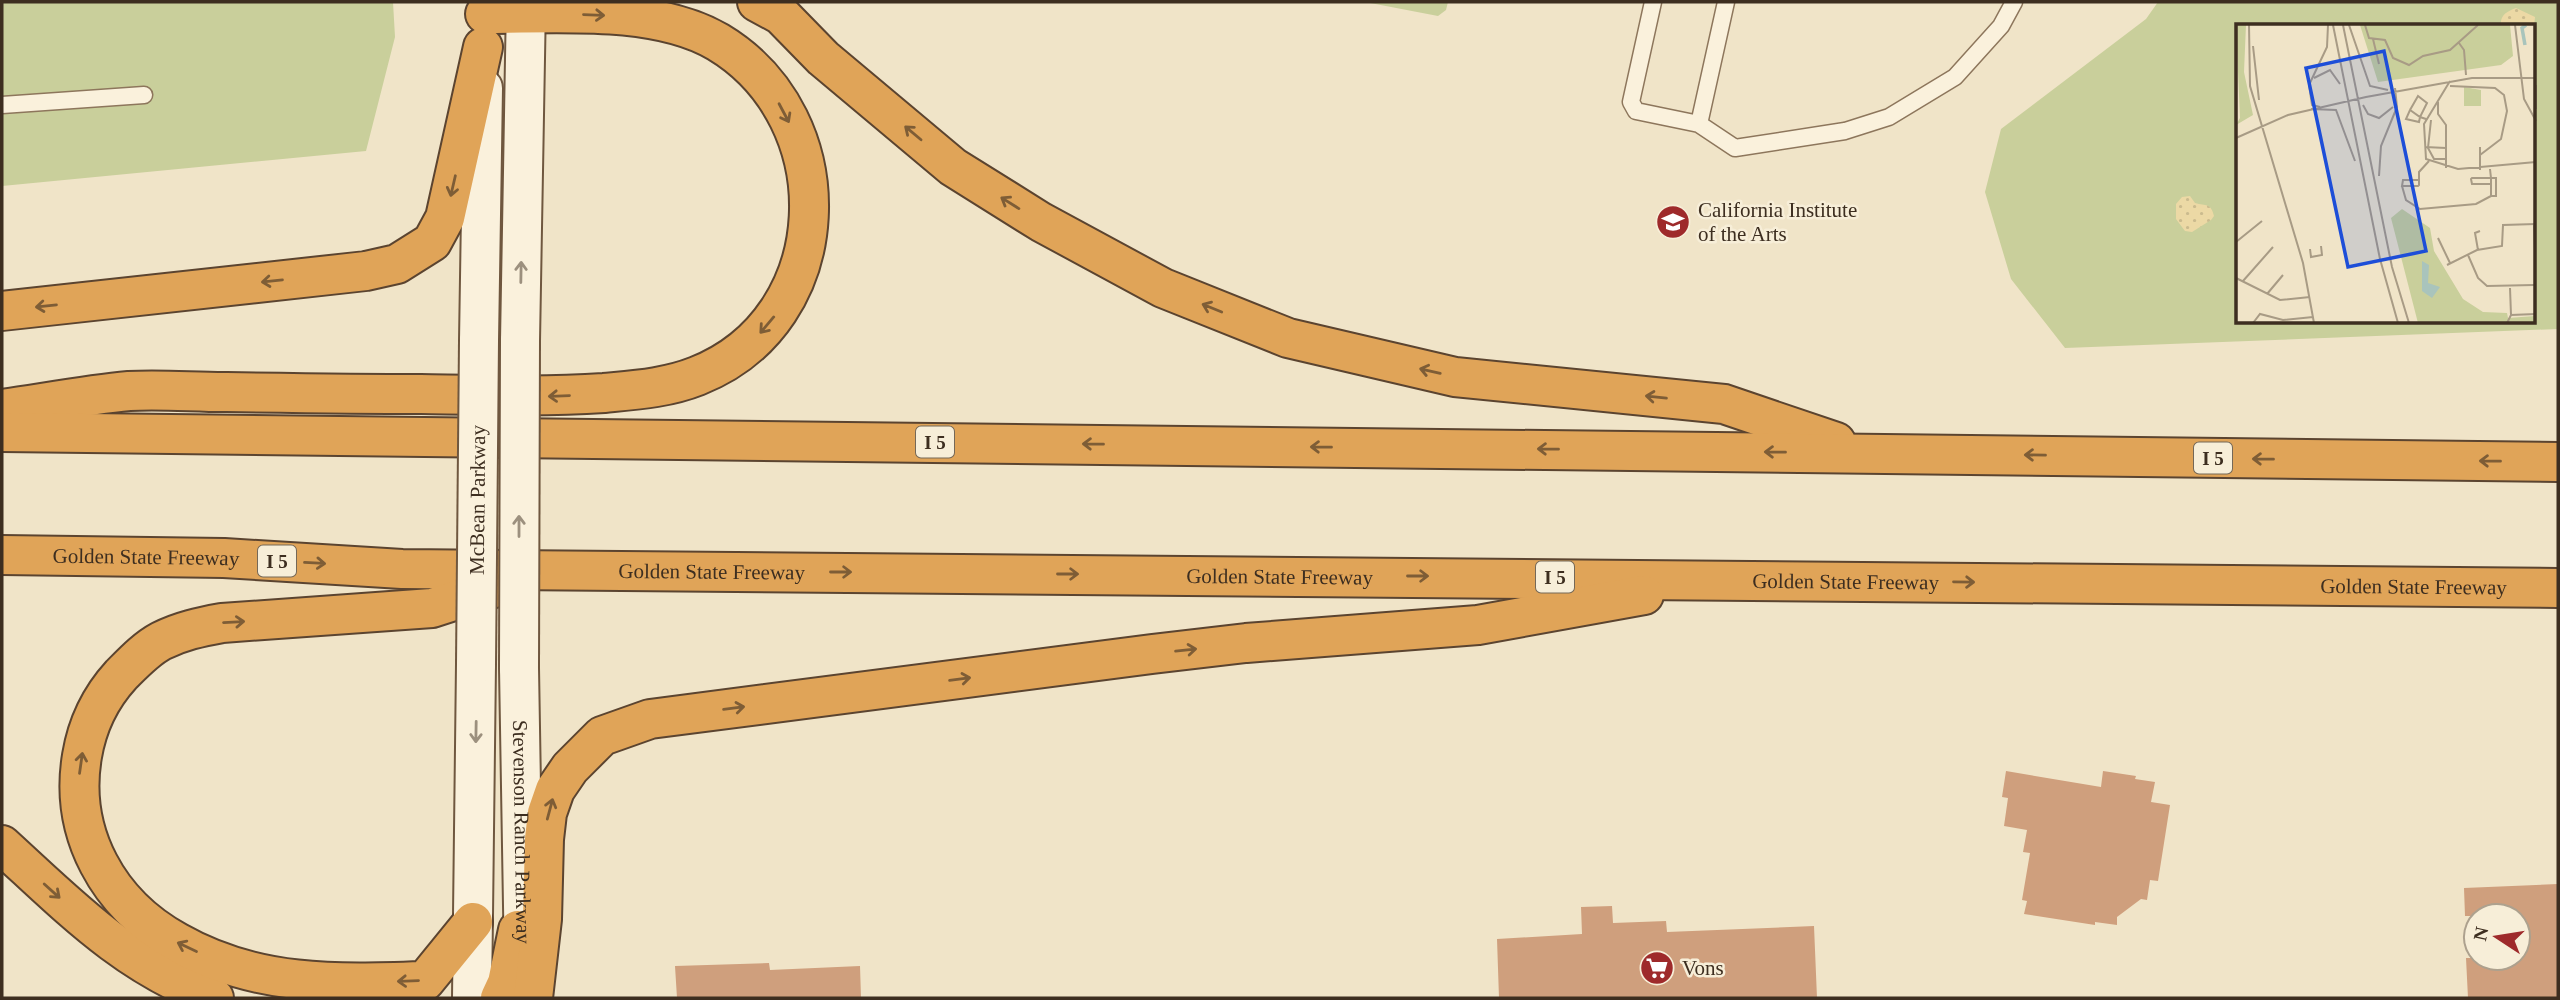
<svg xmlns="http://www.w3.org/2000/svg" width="2560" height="1000" viewBox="0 0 2560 1000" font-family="'Times New Roman',serif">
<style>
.green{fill:#c9cf9b;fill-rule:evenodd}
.sand{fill:url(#sand-dots)}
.building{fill:#cf9f7d}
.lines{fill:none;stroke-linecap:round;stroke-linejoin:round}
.lane-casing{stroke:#8d765c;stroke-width:19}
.secondary-casing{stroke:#6f573f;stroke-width:42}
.highway-casing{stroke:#5b4430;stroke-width:42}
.lane{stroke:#faf1dc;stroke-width:16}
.secondary{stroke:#faf1dc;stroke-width:38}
.highway{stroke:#e0a458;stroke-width:38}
.secondary-bridge-casing{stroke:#6f573f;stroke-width:42;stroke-linecap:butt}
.secondary-bridge{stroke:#faf1dc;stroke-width:38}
.oneway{stroke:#7e5d36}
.oneway2{stroke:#9c907e}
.labels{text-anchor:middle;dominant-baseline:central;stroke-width:5;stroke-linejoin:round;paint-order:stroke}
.shield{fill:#f7eed8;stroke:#756857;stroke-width:2}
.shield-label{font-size:19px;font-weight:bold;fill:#3d2e20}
.poi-label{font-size:21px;fill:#3d2e20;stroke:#f7eed8;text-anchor:start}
.street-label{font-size:21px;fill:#3d2e20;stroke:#f7eed8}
.inset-river{fill:none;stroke:#a9c4bc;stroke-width:3.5}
.inset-road{fill:none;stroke:#a89b85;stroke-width:2}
.view{fill:#1d4ed8;fill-opacity:0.15;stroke:#1d4ed8;stroke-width:3.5}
.inset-edge{fill:none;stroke:#3d2e20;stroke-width:3.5}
</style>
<defs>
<pattern id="sand-dots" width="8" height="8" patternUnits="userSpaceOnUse" patternTransform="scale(1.75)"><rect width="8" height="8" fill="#ecd9a5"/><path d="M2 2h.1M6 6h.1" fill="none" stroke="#cbbb8e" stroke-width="1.8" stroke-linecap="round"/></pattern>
</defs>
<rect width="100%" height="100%" fill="#f0e4c8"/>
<path class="green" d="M 2,2 L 393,2 L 395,37 L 366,151 L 2,186 Z
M 1365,2 L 1448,2 L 1446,10 L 1438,16 Z
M 2158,2 L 2558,2 L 2558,329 L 2065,348 L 2011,279 L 1985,192 L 2001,129 L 2146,19 ZM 2238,26 L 2534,26 L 2534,322 L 2238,322 Z"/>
<path class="sand" d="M 2516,8 L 2535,17 L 2534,27 L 2501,26 C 2500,15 2506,12 2516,8 Z
M 2190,196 L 2195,203 C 2206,206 2211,203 2214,216 L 2211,220 L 2192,232 L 2185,231 L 2176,219 L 2176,204 L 2182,197 Z"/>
<path class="building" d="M 2006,771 L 2101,787 L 2103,771 L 2136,776 L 2135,779 L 2155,782 L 2151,802 L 2170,805 L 2158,881 L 2150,880 L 2147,900 L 2141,899 L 2117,917 L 2117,925 L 2095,922 L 2095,925 L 2024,914 L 2027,901 L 2022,900 L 2030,853 L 2023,852 L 2027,830 L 2004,826 L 2008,798 L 2002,797 Z
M 2558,884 L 2558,998 L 2468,998 L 2466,958 L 2518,958 L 2518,916 L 2465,916 L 2464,888 Z
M 1612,906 L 1613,923 L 1666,921 L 1667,932 L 1814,926 L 1817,998 L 1499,998 L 1497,939 L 1582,934 L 1581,907 Z
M 769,963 L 770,970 L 860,966 L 861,998 L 677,998 L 675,966 Z"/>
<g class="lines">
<g class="lane-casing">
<path id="lane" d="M 1653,2 L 1631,102 L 1636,111 L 1699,124 L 1726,2
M 2,105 L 144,95
M 1699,124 L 1735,148 L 1845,131 L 1889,117 L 1955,77 L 2001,26 L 2014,2"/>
</g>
<g class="secondary-casing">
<g id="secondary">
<path d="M 479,341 L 483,88"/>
<path d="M 520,341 L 526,2"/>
<path id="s1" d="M 519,668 L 524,965"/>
<path d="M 472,998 L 476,664"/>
</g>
</g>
<g class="highway-casing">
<g id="highway">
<path d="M 757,2 L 781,15 L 823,58 L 953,167 L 1041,222 L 1163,288 L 1288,338 L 1455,377 L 1724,404 L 1836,442"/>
<path d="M 2,311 L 366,271 L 397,264 L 432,242 L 445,218 L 483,47"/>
<path d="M 2,409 C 44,403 87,395 129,391 C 160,389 193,392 224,392 C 290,393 355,394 421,394 C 482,395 543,397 604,393 C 635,390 667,388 697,376 C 839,320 846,119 718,42 C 655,5 557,14 485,14"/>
<path d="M 2,432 L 2558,462"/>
<path id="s2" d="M 2,555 L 224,558 L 402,569 L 2558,588"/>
<path d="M 2,845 C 71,908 125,965 214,998"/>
<path d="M 473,922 L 425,981 C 337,984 256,987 177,942 C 108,904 69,833 82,756 C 87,726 100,698 121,675 C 133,663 146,649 161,641 C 181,631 200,627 222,623 L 432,608 L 506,584"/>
<path d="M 500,998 L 507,983 L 518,930"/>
<path d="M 533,998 L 542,919 L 544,839 L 547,813 L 555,790 L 570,768 L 602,736 L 650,719 L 1152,654 L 1246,643 L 1478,625 L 1644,595"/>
</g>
</g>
<use href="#lane" class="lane"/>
<use href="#secondary" class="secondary"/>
<use href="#highway" class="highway"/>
<g class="secondary-bridge-casing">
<g id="secondary-bridge">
<path id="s3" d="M 476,664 L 479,341"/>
<path d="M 519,668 L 520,341"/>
</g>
</g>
<use href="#secondary-bridge" class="secondary-bridge"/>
</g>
<defs><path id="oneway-shaft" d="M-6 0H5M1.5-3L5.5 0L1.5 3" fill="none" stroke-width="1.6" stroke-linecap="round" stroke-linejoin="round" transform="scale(1.75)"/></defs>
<g class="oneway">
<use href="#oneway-shaft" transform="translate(594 15) rotate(2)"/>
<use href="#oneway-shaft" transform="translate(784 113) rotate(62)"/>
<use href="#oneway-shaft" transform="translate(913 133) rotate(-140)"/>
<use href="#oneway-shaft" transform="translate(453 186) rotate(103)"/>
<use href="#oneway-shaft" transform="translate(1010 203) rotate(-148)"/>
<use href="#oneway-shaft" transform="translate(272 281) rotate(174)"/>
<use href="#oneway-shaft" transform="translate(46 306) rotate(174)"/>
<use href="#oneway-shaft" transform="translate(1212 308) rotate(-158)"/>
<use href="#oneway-shaft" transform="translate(767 325) rotate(130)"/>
<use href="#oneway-shaft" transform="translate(1430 371) rotate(-167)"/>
<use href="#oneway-shaft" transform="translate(559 396) rotate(178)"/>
<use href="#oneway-shaft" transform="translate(1656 397) rotate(-174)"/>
<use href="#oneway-shaft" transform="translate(1093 444) rotate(-179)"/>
<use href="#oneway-shaft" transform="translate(1321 447) rotate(-179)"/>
<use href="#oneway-shaft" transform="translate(1548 449) rotate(-179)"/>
<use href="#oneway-shaft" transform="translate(1775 452) rotate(-179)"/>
<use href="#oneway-shaft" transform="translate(2035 455) rotate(-179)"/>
<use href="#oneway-shaft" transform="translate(2263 459) rotate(-179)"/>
<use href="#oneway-shaft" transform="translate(2490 461) rotate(-179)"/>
<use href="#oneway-shaft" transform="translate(315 563) rotate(3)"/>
<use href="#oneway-shaft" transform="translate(841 572)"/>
<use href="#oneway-shaft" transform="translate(1068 574)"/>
<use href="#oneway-shaft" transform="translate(1418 576)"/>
<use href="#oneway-shaft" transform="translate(1964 582) rotate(1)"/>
<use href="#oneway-shaft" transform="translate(234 622) rotate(-3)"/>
<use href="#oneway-shaft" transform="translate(1186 650) rotate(-6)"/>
<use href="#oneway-shaft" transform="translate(960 679) rotate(-7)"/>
<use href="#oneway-shaft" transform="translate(734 708) rotate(-7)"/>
<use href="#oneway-shaft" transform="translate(81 763) rotate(-82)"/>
<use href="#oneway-shaft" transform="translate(550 809) rotate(-75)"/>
<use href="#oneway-shaft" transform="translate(52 891) rotate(42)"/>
<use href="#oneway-shaft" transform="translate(187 947) rotate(-155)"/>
<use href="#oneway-shaft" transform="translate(408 981) rotate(178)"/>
</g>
<g class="oneway2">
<use href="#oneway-shaft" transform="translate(521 272) rotate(-89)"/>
<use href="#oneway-shaft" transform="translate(519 526) rotate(-90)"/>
<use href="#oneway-shaft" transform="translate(476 732) rotate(91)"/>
</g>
<defs>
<g id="university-disc" transform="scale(1.75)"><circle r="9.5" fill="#9e2a2b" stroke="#f7eed8"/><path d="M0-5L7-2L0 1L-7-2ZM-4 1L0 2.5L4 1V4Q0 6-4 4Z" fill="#fff"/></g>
<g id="supermarket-disc" transform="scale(1.75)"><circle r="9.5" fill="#9e2a2b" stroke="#f7eed8"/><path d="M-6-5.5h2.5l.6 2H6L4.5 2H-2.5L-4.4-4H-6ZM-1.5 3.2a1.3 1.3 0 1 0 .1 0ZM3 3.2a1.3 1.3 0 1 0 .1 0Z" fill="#fff"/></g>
</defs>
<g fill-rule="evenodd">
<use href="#university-disc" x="1673" y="222"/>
<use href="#supermarket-disc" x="1657" y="968"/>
</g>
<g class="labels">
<g class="shield">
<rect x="916" y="426.5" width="38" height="31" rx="5"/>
<rect x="2194" y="442.5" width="38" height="31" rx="5"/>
<rect x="258" y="545.5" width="38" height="31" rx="5"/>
<rect x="1536" y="561.5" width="38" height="31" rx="5"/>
</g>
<g class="shield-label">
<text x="935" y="442">I 5</text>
<text x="2213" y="458">I 5</text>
<text x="277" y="561">I 5</text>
<text x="1555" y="577">I 5</text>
</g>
<g class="poi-label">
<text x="1698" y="210">California Institute<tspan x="1698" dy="24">of the Arts</tspan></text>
<text x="1682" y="968">Vons</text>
</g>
<g class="street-label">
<text stroke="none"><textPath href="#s3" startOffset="164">McBean Parkway</textPath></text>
<text stroke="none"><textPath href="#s2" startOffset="144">Golden State Freeway</textPath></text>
<text stroke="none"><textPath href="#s2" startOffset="710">Golden State Freeway</textPath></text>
<text stroke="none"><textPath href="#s2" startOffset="1278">Golden State Freeway</textPath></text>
<text stroke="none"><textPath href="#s2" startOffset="1844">Golden State Freeway</textPath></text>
<text stroke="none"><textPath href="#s2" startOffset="2412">Golden State Freeway</textPath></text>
<text stroke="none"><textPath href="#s1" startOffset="164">Stevenson Ranch Parkway</textPath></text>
</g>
</g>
<g transform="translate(2236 24)">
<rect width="299" height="299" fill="#f0e4c8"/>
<path d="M 0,1 L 10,1 L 8,48 L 17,91 L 0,101 L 4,94 ZM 124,1 L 274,1 L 277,32 L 265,41 L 142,58 ZM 166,185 L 194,204 L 198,227 L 227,275 L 247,288 L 271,289 L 272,294 L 299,292 L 299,299 L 182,299 L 155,194 Z" fill="#c9cf9b"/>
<path d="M 228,63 L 245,66 L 245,82 L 228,82 Z" fill="#c9cf9b"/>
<path d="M 186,237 L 193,241 L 192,259 L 204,263 L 196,274 L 186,267 Z" fill="#a9c4bc"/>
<path class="inset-river" d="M 289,21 L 286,4 L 290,1"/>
<path class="inset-road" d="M 13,1 L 14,62 L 67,239 L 78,299M 97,1 L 144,235 L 162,299M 107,1 L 156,243 L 173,299M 113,1 L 134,62 L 152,66M 129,1 L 133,14 L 149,16 L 157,34 L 173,41 L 187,32 L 214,26 L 242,1M 279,1 L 288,75 L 300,97M 137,15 L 143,40M 223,19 L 228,26 L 230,51M 17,22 L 23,76M 78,54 L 94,46 L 104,60M 214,57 L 188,100 L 190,135 L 222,145 L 300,138M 300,61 L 300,85M 214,62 L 259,64 L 268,71 L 271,87 L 265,115 L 244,131M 202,78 L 202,90 L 210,101 L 210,144M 127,81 L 132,90 L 143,94 L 157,83M 84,83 L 76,81 L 73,61 L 91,23 L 92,1M 75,85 L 100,86 L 119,137M 174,86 L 182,72 L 191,79 L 184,93 L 183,98 L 170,95 L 174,86 L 184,93 L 190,95M 195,96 L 192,124 L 198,135 L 210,135M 0,114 L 52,91 L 130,73 L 236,54 L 300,54M 189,123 L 210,124M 244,123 L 244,146M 254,145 L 255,154 L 255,172 L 260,172 L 260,154 L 236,154 L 235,155 L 236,160 L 255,160M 143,152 L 145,122 L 161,83 L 159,64M 183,156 L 167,156 L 166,162 L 182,162 L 183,161 L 183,148 L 193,137M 166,162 L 170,176 L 184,185 L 240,180 L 255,172M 298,200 L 299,227M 202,214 L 214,239M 0,218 L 26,197M 74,225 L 75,233 L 86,231 L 85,222M 242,226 L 239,209 L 244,207M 232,231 L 242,254 L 251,262 L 298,261M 211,241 L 241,226 L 266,222 L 267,201 L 300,200M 0,254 L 44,276 L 74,273M 7,257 L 37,223M 274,264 L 275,291M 31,270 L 47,251M 17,299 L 24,290 L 47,296 L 77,293M 271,299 L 275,291 L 300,290"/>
<path class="view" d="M 148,27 L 190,227 L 112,243 L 70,44 Z"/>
<rect width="299" height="299" class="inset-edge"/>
</g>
<rect width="2560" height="1000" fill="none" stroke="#3d2e20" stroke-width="7"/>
<g transform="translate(2497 937) rotate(282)"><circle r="33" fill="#f7eed8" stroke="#ada18e" stroke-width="2"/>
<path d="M0-5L12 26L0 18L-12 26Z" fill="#9e2a2b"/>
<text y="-10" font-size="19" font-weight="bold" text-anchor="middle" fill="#3d2e20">N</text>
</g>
</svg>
